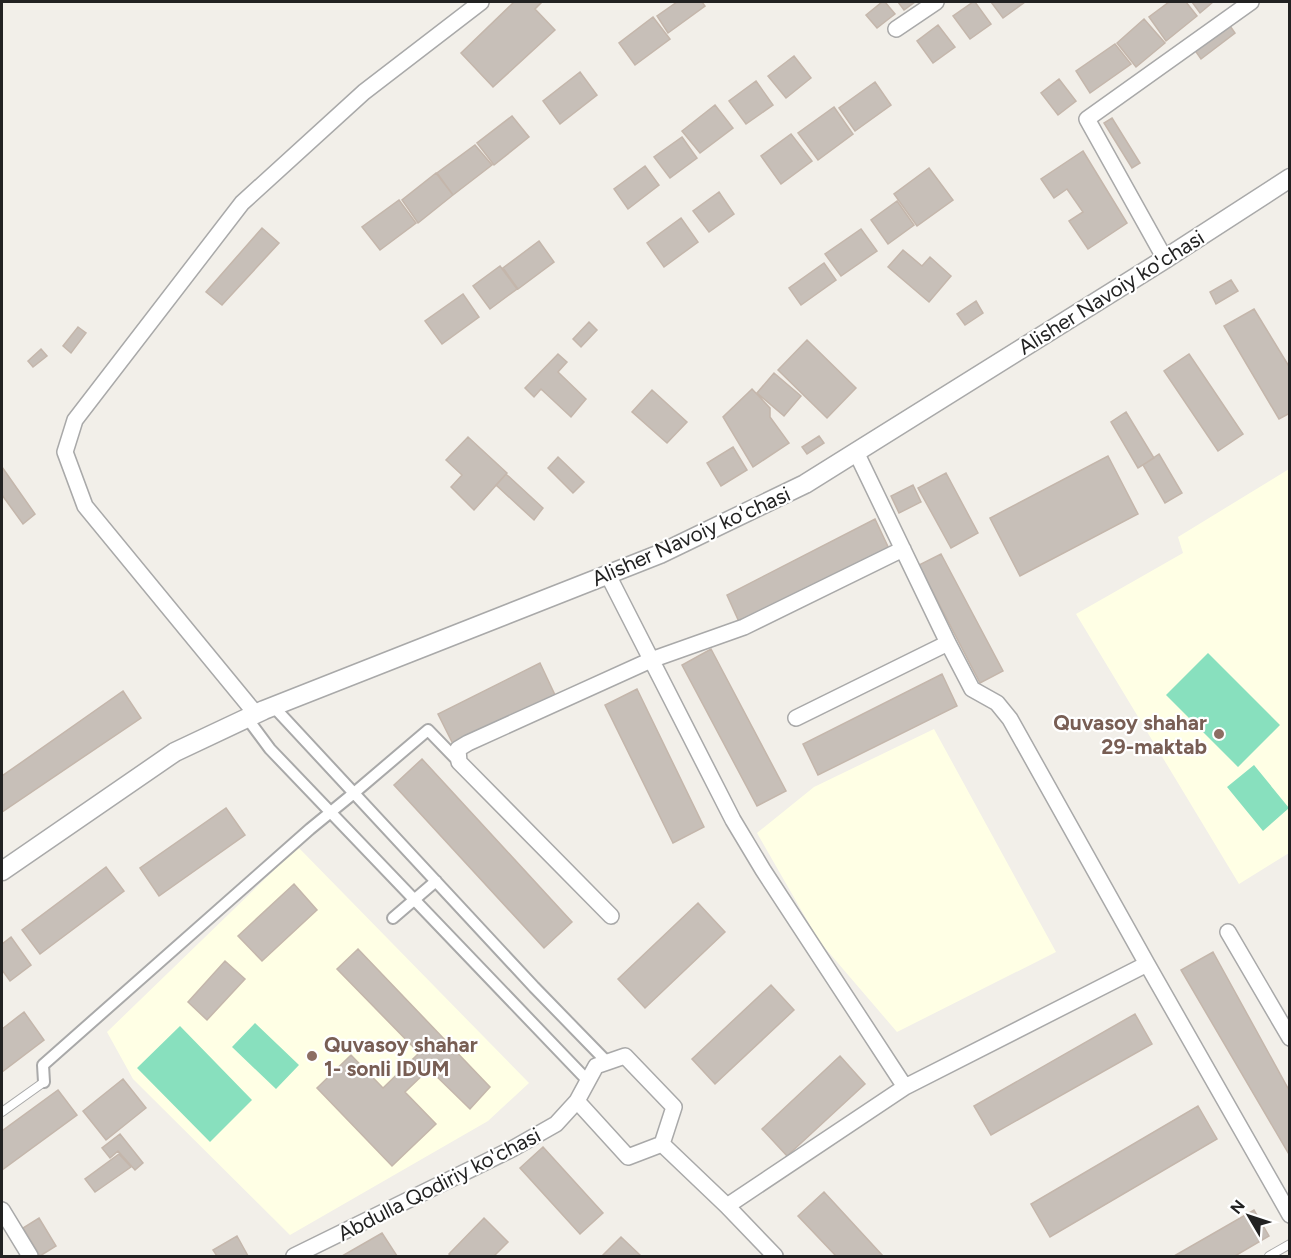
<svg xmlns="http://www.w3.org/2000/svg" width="1291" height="1258" viewBox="0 0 1291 1258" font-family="Figtree,sans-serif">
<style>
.education{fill:#ffffe5}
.pitch{fill:#88e0be}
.building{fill:#c7bfb8;stroke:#c4b6ab;stroke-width:1.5}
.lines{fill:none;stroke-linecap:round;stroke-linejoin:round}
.service-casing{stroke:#a9a9a9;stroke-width:10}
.pedestrian-casing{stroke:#a9a9a9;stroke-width:14}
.minor-casing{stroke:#a9a9a9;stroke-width:18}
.tertiary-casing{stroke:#a9a9a9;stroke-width:21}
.service{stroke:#fff;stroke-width:8}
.pedestrian{stroke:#fff;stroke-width:10}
.minor{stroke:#fff;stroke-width:15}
.tertiary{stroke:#fff;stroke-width:18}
.education-dot{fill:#8d6e63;stroke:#fff;stroke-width:2}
.labels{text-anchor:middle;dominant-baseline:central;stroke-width:4.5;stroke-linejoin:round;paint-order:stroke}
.street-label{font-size:21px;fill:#222;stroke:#fff}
.education-label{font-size:21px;font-weight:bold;fill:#785e54;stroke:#fff;text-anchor:end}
</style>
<rect width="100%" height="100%" fill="#f2efe9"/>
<path class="education" d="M 1289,469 L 1289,853 L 1239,884 L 1076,614 L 1183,553 L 1178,537 Z
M 934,729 L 1056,952 L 897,1032 L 819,941 L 757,833 L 814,787 Z
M 298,847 L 529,1083 L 488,1121 L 290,1235 L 133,1079 L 107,1032 Z"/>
<path class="pitch" d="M 1208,653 L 1280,725 L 1238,767 L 1166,695 Z
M 1254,765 L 1289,808 L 1263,831 L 1227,787 Z
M 255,1023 L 299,1065 L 276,1089 L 232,1047 Z
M 180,1026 L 252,1100 L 210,1142 L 137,1068 Z"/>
<path class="building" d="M 514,2 L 542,2 L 535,9 L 555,30 L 493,87 L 461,53 Z
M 677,2 L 702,2 L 705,6 L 668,33 L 657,16 Z
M 882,2 L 885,2 L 895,14 L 877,28 L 866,15 Z
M 898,2 L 915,2 L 904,10 Z
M 973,2 L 975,2 L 991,24 L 970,39 L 953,16 Z
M 991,2 L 1025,2 L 1003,18 Z
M 1169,2 L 1186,2 L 1197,16 L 1166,41 L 1149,17 Z
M 1192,2 L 1213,2 L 1200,13 Z
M 653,17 L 670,39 L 635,65 L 619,43 Z
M 1144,19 L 1165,43 L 1136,67 L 1117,43 Z
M 1228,23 L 1235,33 L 1201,59 L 1194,49 Z
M 938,25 L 955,47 L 933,63 L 917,41 Z
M 1115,44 L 1131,64 L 1090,93 L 1076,71 Z
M 794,56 L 811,78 L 786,98 L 768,76 Z
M 580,72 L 597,95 L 560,124 L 543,101 Z
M 1059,79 L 1076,101 L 1058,115 L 1041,93 Z
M 756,81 L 773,105 L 746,124 L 729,101 Z
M 875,82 L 891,105 L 855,131 L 839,108 Z
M 715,105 L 733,128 L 700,153 L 682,131 Z
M 834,107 L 853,134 L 818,160 L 798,133 Z
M 512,116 L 529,137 L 494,165 L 477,143 Z
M 1112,118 L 1140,163 L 1132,168 L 1104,123 Z
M 791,134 L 812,161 L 781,184 L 761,156 Z
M 682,137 L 697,158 L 670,178 L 654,157 Z
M 475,145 L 492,165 L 453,195 L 437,173 Z
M 1083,151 L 1127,223 L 1088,249 L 1069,221 L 1083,212 L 1067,189 L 1054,198 L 1041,179 Z
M 645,166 L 659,185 L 628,209 L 614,189 Z
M 929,168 L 953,200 L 917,226 L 894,194 Z
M 436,173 L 453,195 L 418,223 L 402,200 Z
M 719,192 L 734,214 L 709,232 L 693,211 Z
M 399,200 L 416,223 L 380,250 L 362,227 Z
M 897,201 L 914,225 L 888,244 L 871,220 Z
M 681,218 L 698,242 L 664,267 L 647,243 Z
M 262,228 L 279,243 L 222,305 L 206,292 Z
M 861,229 L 877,251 L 841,276 L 825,254 Z
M 539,241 L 554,262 L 518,289 L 503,268 Z
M 903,250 L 922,266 L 930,257 L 951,276 L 929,302 L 888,267 Z
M 824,263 L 836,280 L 801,305 L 789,288 Z
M 500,266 L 517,289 L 490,309 L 473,286 Z
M 1231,280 L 1238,291 L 1216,304 L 1210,292 Z
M 463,294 L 479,317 L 442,344 L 425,321 Z
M 976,301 L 983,313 L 965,325 L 957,314 Z
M 1254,309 L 1290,368 L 1290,413 L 1279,419 L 1224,326 Z
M 589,322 L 597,330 L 581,347 L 573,339 Z
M 78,327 L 86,333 L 71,353 L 63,346 Z
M 807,340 L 856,388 L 827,418 L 778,370 Z
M 41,349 L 47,356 L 33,367 L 28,361 Z
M 558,354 L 567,362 L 558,372 L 586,399 L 571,417 L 541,389 L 534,397 L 525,388 Z
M 1189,354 L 1243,434 L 1218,451 L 1164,371 Z
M 774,373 L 801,396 L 784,416 L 757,393 Z
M 752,389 L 770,408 L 770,417 L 789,443 L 753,467 L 723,417 Z
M 652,390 L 687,422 L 667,443 L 632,412 Z
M 1126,412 L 1154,458 L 1138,468 L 1111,422 Z
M 819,436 L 824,443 L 807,454 L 802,447 Z
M 468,437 L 507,473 L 474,510 L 451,487 L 462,475 L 446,460 Z
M 733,447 L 747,470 L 721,486 L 707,463 Z
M 1159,454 L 1182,493 L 1165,503 L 1143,465 Z
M 1108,456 L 1138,514 L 1020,576 L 990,518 Z
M 558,457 L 584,482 L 573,493 L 548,468 Z
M 2,467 L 35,514 L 23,524 L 2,495 Z
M 946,473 L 978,533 L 951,548 L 918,488 Z
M 506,474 L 543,508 L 534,520 L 496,485 Z
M 913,485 L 921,502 L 899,513 L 891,496 Z
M 875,519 L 890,551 L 740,624 L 727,595 Z
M 941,554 L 1003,671 L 980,683 L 919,565 Z
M 711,649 L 786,791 L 757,806 L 682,665 Z
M 540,663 L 555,695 L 454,746 L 438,714 Z
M 942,674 L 957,706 L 818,775 L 803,744 Z
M 637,689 L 704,827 L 673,843 L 605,705 Z
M 123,691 L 141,718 L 2,812 L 2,776 Z
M 422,759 L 572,922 L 544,948 L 394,785 Z
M 226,808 L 245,835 L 159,896 L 140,868 Z
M 106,867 L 124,891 L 40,954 L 22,930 Z
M 294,884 L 317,910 L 262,961 L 238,936 Z
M 698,903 L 725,932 L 645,1008 L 618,979 Z
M 11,937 L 31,965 L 10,981 L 2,970 L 2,944 Z
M 358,949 L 490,1087 L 470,1109 L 429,1069 L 405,1092 L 436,1124 L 392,1166 L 317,1088 L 351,1055 L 383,1088 L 419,1053 L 337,969 Z
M 1213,952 L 1290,1092 L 1290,1156 L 1181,970 Z
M 225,961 L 245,979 L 207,1020 L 188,1002 Z
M 771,985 L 794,1010 L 715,1084 L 692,1059 Z
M 24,1012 L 44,1040 L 2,1072 L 2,1029 Z
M 1135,1014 L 1152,1044 L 991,1135 L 974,1106 Z
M 840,1056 L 865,1084 L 787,1156 L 762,1129 Z
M 123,1079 L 146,1108 L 106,1140 L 83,1111 Z
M 58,1090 L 77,1115 L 2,1170 L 2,1131 Z
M 1198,1106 L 1217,1139 L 1050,1237 L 1031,1204 Z
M 120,1134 L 143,1163 L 135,1170 L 118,1151 L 110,1158 L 102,1148 Z
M 543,1147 L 603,1213 L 580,1234 L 520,1168 Z
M 119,1154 L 131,1167 L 95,1192 L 85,1179 Z
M 824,1192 L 883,1256 L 836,1256 L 798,1216 Z
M 1254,1210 L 1269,1236 L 1235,1256 L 1174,1256 Z
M 39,1218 L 56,1246 L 40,1256 L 23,1228 Z
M 484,1218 L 508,1242 L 494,1256 L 451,1256 L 449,1254 Z
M 382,1233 L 397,1256 L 342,1256 Z
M 237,1236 L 248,1256 L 217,1256 L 213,1250 Z
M 621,1237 L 641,1256 L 602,1256 Z"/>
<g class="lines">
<g class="service-casing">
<path id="service" d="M 2,1112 L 44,1082
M 1269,1256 L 1290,1244"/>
</g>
<g class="pedestrian-casing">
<path id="pedestrian" d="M 273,706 L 534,987 L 607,1062
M 247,718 L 270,749 L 588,1081
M 393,918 L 436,881
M 44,1082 L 43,1065 L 310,829 L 354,793 L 428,730 L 459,762"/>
</g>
<g class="minor-casing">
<path id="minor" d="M 896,29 L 936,2
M 1165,259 L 1087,119 L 1251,2
M 856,452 L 948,643 L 972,689 L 997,703 L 1010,719 L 1147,964 L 1290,1215
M 608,575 L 733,820 L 763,870 L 905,1087
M 256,714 L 85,506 L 65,452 L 75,420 L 242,203 L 364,92 L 481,2
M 796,718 L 948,643
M 611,916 L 459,762 L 458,749 L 468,743 L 651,660 L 744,627 L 903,549
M 1228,932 L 1290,1038
M 625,1056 L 674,1107 L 662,1144 L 628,1157 L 577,1101 L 596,1066 Z
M 662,1144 L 727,1206 L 775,1256
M 727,1206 L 905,1087 L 1147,964
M 2,1210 L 30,1256
M 294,1256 L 512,1149 L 556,1124 L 577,1101"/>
</g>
<g class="tertiary-casing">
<path id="tertiary" d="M 2,871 L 175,752 L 264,710 L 660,554 L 805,484 L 1165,259 L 1290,178"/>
</g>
<use href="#service" class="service"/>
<use href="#pedestrian" class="pedestrian"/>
<use href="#minor" class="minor"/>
<use href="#tertiary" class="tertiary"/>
</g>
<g class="education-dot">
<circle cx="1219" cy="734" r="6"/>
<circle cx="312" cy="1056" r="6"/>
</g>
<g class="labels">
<g class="street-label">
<text transform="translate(1111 292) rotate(-32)">Alisher Navoiy ko'chasi</text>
<text transform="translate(691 536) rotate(-24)">Alisher Navoiy ko'chasi</text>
<text transform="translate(439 1184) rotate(-27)">Abdulla Qodiriy ko'chasi</text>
</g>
<g class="education-label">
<text x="1207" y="722">Quvasoy shahar<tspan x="1207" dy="24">29-maktab</tspan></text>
<text x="324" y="1044" text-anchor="start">Quvasoy shahar<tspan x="324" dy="24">1- sonli IDUM</tspan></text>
</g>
</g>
<rect width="1291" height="1258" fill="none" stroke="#222222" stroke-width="6"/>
<g transform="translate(1249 1216) rotate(309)" stroke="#ffffff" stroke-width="4.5" paint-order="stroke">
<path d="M0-4.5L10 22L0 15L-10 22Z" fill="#222222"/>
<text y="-9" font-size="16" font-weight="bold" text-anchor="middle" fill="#222222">N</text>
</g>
</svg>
